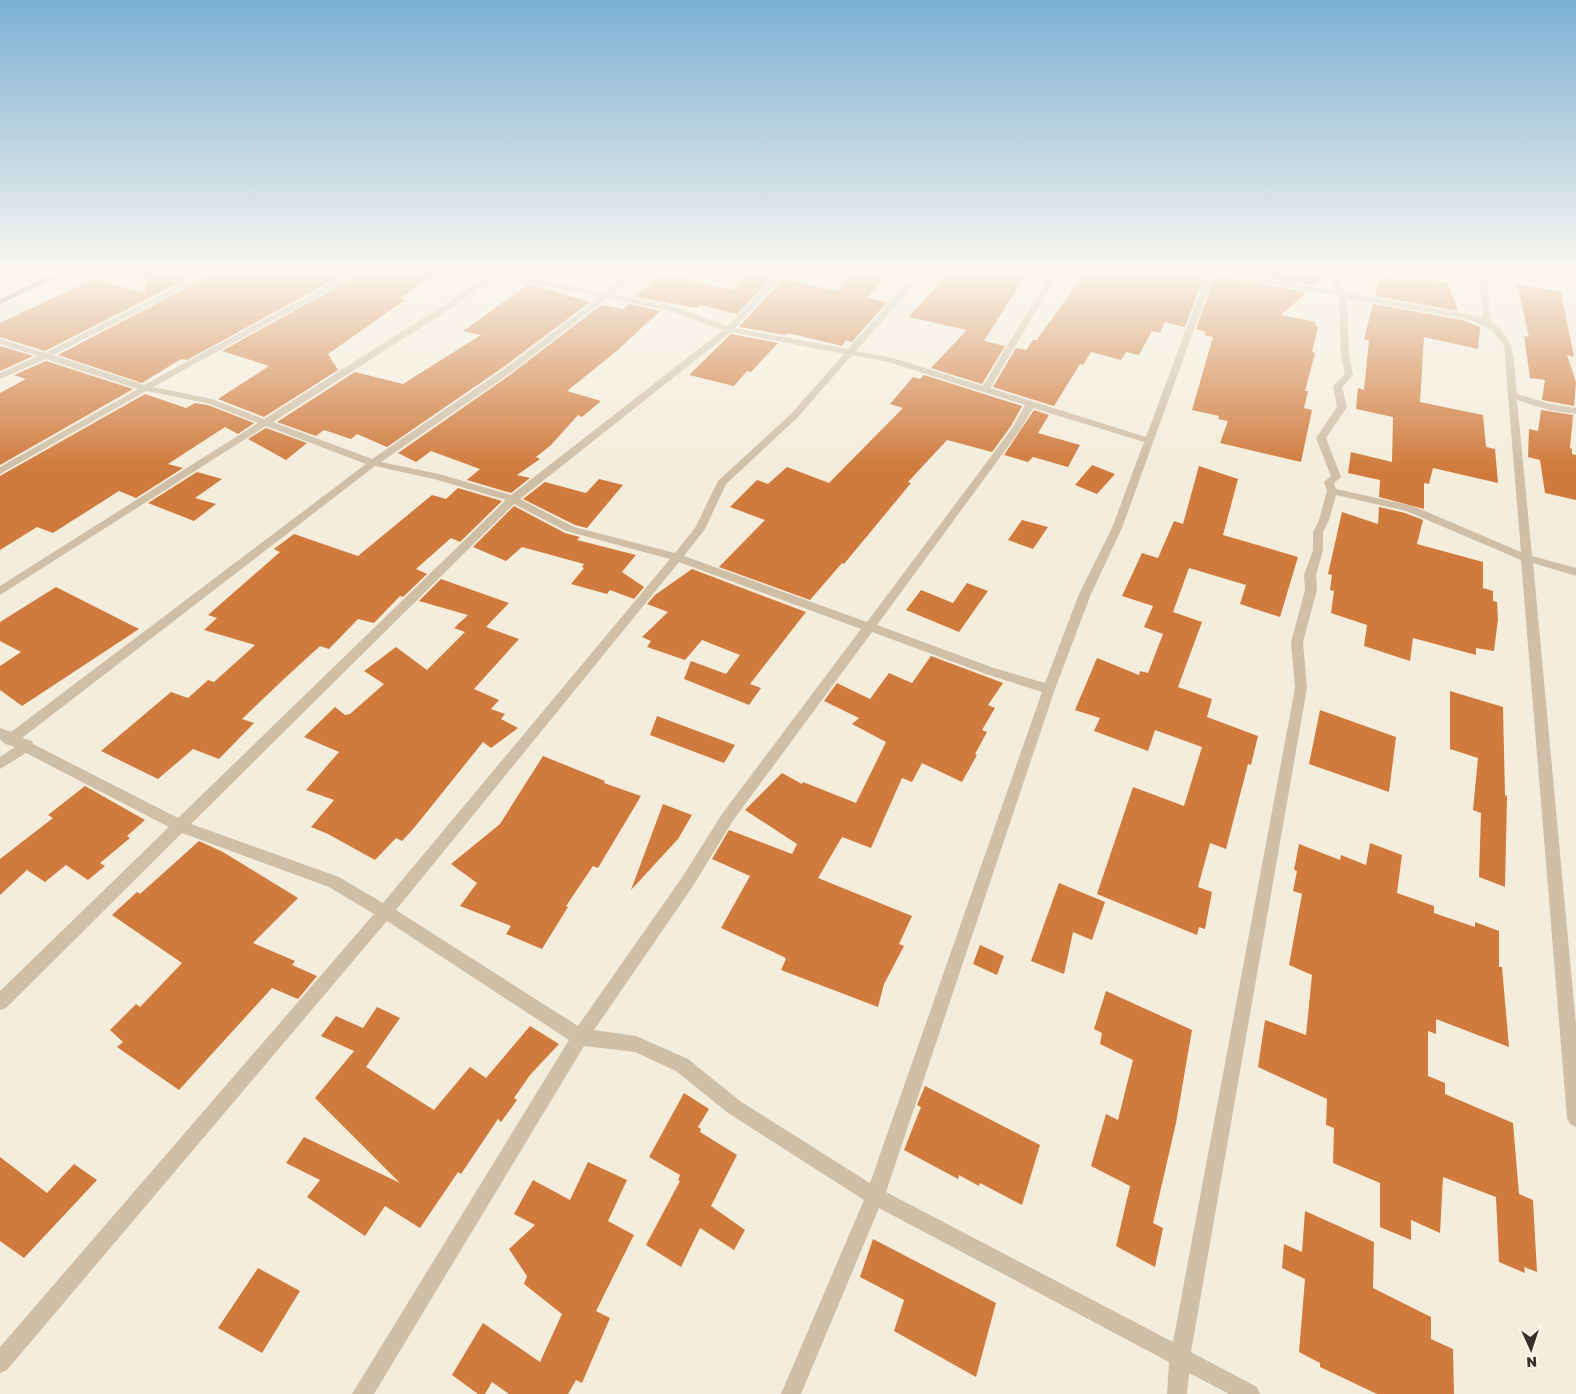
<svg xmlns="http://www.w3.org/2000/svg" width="1576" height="1394" viewBox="0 0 1576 1394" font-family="'Golos Text',sans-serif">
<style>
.building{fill:#d07b3d}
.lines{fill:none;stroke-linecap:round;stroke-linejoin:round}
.street{fill:#cebfa6;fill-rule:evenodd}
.secondary{fill:#a28e77;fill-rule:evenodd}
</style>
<rect width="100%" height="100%" fill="#f4eddc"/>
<path class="building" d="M 147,273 L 198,273 L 45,351 L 0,337 L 0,323 L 94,279 L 145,293 Z
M 215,273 L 346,273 L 187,360 L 181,359 L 142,383 L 58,355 Z
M 362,273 L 438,273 L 400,298 L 405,300 L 328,354 L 338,370 L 264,417 L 218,399 L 269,366 L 222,351 Z
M 750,273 L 772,277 L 737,314 L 700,305 L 697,308 L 636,297 L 655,278 L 685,277 L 686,280 L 732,290 Z
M 854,273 L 889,273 L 867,298 L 887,302 L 852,342 L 846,340 L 842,346 L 788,333 L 785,335 L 739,327 L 783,279 L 837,291 Z
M 948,273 L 1027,273 L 984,341 L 1005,346 L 982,384 L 931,368 L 967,330 L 909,317 Z
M 1084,273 L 1205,273 L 1185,327 L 1165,322 L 1160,333 L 1152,331 L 1139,355 L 1126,352 L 1121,360 L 1091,352 L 1083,365 L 1080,364 L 1054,406 L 993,387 L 1016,348 L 1026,350 L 1033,340 L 1037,340 Z
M 1244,273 L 1328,273 L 1314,285 Z
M 1215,276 L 1307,292 L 1281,315 L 1316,322 L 1315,326 L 1318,327 L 1312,352 L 1315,353 L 1305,391 L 1308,391 L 1304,408 L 1312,410 L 1301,462 L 1220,443 L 1228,421 L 1218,419 L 1219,416 L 1192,410 L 1213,337 L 1204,335 L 1206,332 L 1196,329 Z
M 1380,277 L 1414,281 L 1414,278 L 1448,283 L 1458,311 L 1375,296 Z
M 529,284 L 590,302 L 502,368 L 387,447 L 357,434 L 351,439 L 324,430 L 316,436 L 277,422 L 355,372 L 403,384 L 481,335 L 463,331 Z
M 1517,284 L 1561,292 L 1574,357 L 1567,355 L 1576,382 L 1574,406 L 1542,400 L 1545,380 L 1530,378 L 1524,336 L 1529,337 Z
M 629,304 L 660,311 L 619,349 L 567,391 L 601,401 L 582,417 L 578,415 L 551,445 L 536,457 L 540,459 L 517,475 L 530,478 L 511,493 L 467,480 L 480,469 L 431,451 L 416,462 L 398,453 L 510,375 L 601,305 L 624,309 Z
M 1373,304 L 1462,320 L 1480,327 L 1478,349 L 1424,337 L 1420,402 L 1483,415 L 1486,447 L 1495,449 L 1498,483 L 1433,468 L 1429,484 L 1424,483 L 1424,509 L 1379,497 L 1380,480 L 1348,473 L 1351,452 L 1392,462 L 1393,417 L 1356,409 L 1358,388 L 1364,390 L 1369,340 L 1364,339 Z
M 731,334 L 778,343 L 751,372 L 747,371 L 734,386 L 689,375 Z
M 0,346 L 33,356 L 0,371 Z
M 46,361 L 133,389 L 0,465 L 0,393 L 26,379 L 14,375 Z
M 924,375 L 1022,406 L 1011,426 L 992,452 L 947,440 L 908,482 L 911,483 L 844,564 L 842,563 L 810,600 L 719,567 L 765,520 L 730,507 L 757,480 L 768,484 L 787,467 L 829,483 L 903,408 L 890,404 L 913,377 L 920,379 Z
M 145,394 L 186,408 L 195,403 L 208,405 L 254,423 L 238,434 L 225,427 L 168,464 L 183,468 L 136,498 L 119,491 L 53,533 L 37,527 L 0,550 L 0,476 Z
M 1034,410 L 1049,415 L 1038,433 L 1080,445 L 1068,467 L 1033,457 L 1028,462 L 1004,455 Z
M 1541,410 L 1573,415 L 1570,448 L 1572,449 L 1572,454 L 1576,455 L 1576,500 L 1545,493 L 1540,460 L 1528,457 L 1529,429 L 1538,431 Z
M 266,428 L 307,443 L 286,460 L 248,439 Z
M 1092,465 L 1115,474 L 1097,494 L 1075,485 Z
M 1199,466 L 1238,479 L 1223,535 L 1298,557 L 1280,617 L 1240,604 L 1246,585 L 1189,568 L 1173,612 L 1202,622 L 1178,687 L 1212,699 L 1207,717 L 1258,736 L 1251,765 L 1248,764 L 1226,849 L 1210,843 L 1198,887 L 1212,892 L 1205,929 L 1199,927 L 1197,935 L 1097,894 L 1133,787 L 1184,806 L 1202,747 L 1155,730 L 1148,751 L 1094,731 L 1100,718 L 1075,710 L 1097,658 L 1139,675 L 1140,671 L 1148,673 L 1163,634 L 1144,627 L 1153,606 L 1122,596 L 1142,553 L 1158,558 L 1174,521 L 1183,524 Z
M 197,472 L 222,479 L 195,498 L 216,504 L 194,521 L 148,503 Z
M 599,479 L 623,485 L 587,528 L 575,525 L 523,499 L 545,482 L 586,493 Z
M 458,488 L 502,501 L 460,542 L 451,538 L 416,569 L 427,574 L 403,597 L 400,596 L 374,623 L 358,619 L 329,649 L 320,646 L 285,678 L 242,719 L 254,723 L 219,759 L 193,749 L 158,779 L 101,751 L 171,692 L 188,698 L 208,680 L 214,682 L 255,645 L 204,630 L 217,618 L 208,615 L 280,552 L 274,549 L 294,534 L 358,556 L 432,495 L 446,499 Z
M 514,506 L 565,533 L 580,537 L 577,540 L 636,555 L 622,572 L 644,587 L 634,599 L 610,590 L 607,594 L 571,584 L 584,568 L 582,567 L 584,564 L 522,547 L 506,561 L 473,547 Z
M 1379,507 L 1405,513 L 1423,520 L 1417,544 L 1483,562 L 1483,588 L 1493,591 L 1493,601 L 1497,602 L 1498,619 L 1494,651 L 1476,648 L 1476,655 L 1413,638 L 1410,661 L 1364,646 L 1367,625 L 1331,613 L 1334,591 L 1330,590 L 1332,575 L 1328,574 L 1342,512 L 1378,524 Z
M 1022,520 L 1048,527 L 1033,549 L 1008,540 Z
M 692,569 L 806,612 L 750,684 L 761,688 L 749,705 L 684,679 L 691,661 L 726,674 L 740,655 L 702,640 L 685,660 L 647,647 L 651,641 L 642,637 L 668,612 L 647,604 L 655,595 Z
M 441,579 L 509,603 L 486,627 L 519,639 L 474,689 L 499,700 L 491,709 L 505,714 L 501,719 L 518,728 L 491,748 L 483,742 L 414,828 L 402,841 L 396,838 L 375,860 L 328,834 L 311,827 L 334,800 L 306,790 L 339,752 L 304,737 L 335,707 L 345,715 L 350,714 L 384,684 L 364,671 L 396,647 L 427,670 L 465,632 L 454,628 L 468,615 L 419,601 Z
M 967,583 L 988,591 L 959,632 L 906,610 L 921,590 L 953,603 Z
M 56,587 L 139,629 L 22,706 L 0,690 L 0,666 L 21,652 L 0,641 L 0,622 Z
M 931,656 L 1003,683 L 988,705 L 995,708 L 982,730 L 987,732 L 975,754 L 977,755 L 962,782 L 922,763 L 912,782 L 902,778 L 871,848 L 842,837 L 818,878 L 912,916 L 899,944 L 904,946 L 884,984 L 878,1007 L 781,970 L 786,959 L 784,957 L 721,928 L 750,876 L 712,859 L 729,830 L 792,854 L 797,844 L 745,810 L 782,773 L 802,784 L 803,782 L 856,803 L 886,742 L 852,724 L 859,718 L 824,701 L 837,683 L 870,699 L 889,673 L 912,683 Z
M 1450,691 L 1503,707 L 1505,795 L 1507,796 L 1505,887 L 1479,877 L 1481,813 L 1473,810 L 1478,758 L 1450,749 Z
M 1320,710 L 1396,737 L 1389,792 L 1309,764 Z
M 657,716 L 735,745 L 724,763 L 650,735 Z
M 543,756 L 605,781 L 604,783 L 641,796 L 598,868 L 593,866 L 566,906 L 568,907 L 542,949 L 506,934 L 511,926 L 460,906 L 477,883 L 451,864 L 500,824 Z
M 85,786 L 145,820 L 127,836 L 130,838 L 100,863 L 105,866 L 88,880 L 66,865 L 45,882 L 27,870 L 0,895 L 0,859 L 53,818 L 48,815 Z
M 663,804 L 692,815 L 678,839 L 631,890 Z
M 199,841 L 223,852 L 298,898 L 253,943 L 295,961 L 292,965 L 317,976 L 298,999 L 272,988 L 179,1090 L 117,1047 L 123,1042 L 110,1030 L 136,1004 L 140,1007 L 182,963 L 112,915 L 137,892 L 140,894 Z
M 1370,843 L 1402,855 L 1397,893 L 1434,906 L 1434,913 L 1475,927 L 1475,922 L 1499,931 L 1499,967 L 1502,967 L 1509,1047 L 1436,1019 L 1436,1034 L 1428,1031 L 1428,1076 L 1445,1083 L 1445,1094 L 1513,1123 L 1519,1194 L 1533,1200 L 1537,1272 L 1524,1267 L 1525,1273 L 1499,1262 L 1496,1197 L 1443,1177 L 1440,1233 L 1411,1220 L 1411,1240 L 1380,1227 L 1380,1183 L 1333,1163 L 1334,1128 L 1326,1125 L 1327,1099 L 1258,1067 L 1265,1020 L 1306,1035 L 1312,975 L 1289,965 L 1302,894 L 1293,891 L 1297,871 L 1294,870 L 1299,844 L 1340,860 L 1341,855 L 1366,865 Z
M 1059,883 L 1105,902 L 1092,940 L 1073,932 L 1064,974 L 1031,961 Z
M 980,945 L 1004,956 L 997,975 L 973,964 Z
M 1106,991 L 1192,1030 L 1176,1123 L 1153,1223 L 1163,1228 L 1155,1267 L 1116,1246 L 1130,1186 L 1091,1166 L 1106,1114 L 1118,1120 L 1133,1060 L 1100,1044 L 1102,1033 L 1094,1029 Z
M 377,1007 L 400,1018 L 366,1067 L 434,1110 L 470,1067 L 486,1078 L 530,1026 L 559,1044 L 530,1075 L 514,1098 L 517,1100 L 501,1122 L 498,1119 L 461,1174 L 458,1172 L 420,1228 L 385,1206 L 365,1236 L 307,1197 L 320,1180 L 286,1163 L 304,1137 L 400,1183 L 315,1098 L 354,1051 L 321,1036 L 336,1016 L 363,1028 Z
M 925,1086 L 1040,1145 L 1022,1205 L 980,1183 L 979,1186 L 959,1175 L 958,1179 L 904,1150 L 921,1107 L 917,1105 Z
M 684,1093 L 709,1109 L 698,1127 L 701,1129 L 700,1132 L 737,1155 L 711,1206 L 745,1230 L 734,1250 L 700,1228 L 681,1267 L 646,1245 L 680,1181 L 678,1180 L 680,1175 L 649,1157 Z
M 0,1157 L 47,1193 L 74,1164 L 97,1180 L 24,1258 L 0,1241 Z
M 588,1162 L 627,1180 L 608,1221 L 634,1235 L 596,1311 L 610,1318 L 582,1383 L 576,1380 L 568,1394 L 509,1394 L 492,1382 L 485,1394 L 478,1394 L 452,1375 L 483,1323 L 540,1362 L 562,1314 L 524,1284 L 527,1276 L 509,1249 L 535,1225 L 514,1214 L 533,1180 L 570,1200 Z
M 1305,1211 L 1374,1242 L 1373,1288 L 1431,1317 L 1431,1339 L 1453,1349 L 1454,1394 L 1377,1394 L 1320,1367 L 1320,1363 L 1299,1352 L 1305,1279 L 1282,1268 L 1284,1244 L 1302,1252 Z
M 873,1239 L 996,1303 L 976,1377 L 894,1331 L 904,1300 L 860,1277 Z
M 258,1268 L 300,1291 L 262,1353 L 218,1328 Z"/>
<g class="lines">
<path class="street" d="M 203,273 L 213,273 L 53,355 L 144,385 L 350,273 L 360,273 L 153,387 L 212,399 L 264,419 L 450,301 L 489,273 L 506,273 L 604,293 L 628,273 L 637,273 L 612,294 L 675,307 L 728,326 L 778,273 L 786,273 L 735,328 L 848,349 L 916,273 L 924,273 L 856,351 L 893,358 L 983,386 L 1051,273 L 1059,273 L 990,388 L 1146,437 L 1207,273 L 1231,273 L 1337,291 L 1330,278 L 1331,273 L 1339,273 L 1338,278 L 1346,293 L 1466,314 L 1483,318 L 1478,273 L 1486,273 L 1491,322 C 1517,337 1514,367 1517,394 L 1550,404 L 1576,408 L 1576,414 L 1549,410 L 1517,400 L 1532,556 L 1576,568 L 1576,576 L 1533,563 L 1576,1025 L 1576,1127 L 1570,1124 L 1567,1118 L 1521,560 L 1406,511 L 1336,495 L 1329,520 L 1323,532 L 1323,550 L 1316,575 L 1317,590 L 1303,642 L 1307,688 L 1191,1352 L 1257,1387 L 1260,1394 L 1229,1394 L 1189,1373 L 1187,1394 L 1167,1394 L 1169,1362 L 879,1208 L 801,1394 L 781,1394 L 864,1200 L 728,1113 L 676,1071 L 635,1052 L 584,1046 L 374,1394 L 352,1394 L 569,1040 L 387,921 L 7,1370 L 0,1373 L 0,1347 L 374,914 L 329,887 L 182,833 L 6,1008 L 0,1010 L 0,991 L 169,827 L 26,753 L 0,769 L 0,757 L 15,747 L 5,744 L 0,739 L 0,728 L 11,732 L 366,464 L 266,426 L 0,595 L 0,586 L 258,423 L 207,403 L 146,391 L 0,474 L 0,467 L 138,389 L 46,359 L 0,379 L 0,373 L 38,356 L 0,344 L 0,339 L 45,353 ZM 1214,274 L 1339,296 L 1341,354 L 1345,374 L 1333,386 L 1337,407 L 1316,438 L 1331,476 L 1324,482 L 1327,491 L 1319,520 L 1313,532 L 1313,550 L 1304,575 L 1305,590 L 1291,642 L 1295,688 L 1173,1342 L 886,1192 L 1055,689 L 1091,594 L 1122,528 ZM 495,275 L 600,297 L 503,370 L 372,459 L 273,422 L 456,305 ZM 607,298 L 670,311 L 723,330 L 511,495 L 439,474 L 381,462 L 509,374 ZM 1347,298 L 1471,320 L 1493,331 L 1504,346 L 1521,552 L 1413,506 L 1336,489 L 1334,483 L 1341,477 L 1326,438 L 1347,407 L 1342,387 L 1353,375 L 1349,354 ZM 731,332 L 844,354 L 791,414 L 718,481 L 695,528 L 675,553 L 574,527 L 520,499 ZM 852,355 L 888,362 L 1025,405 L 1013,427 L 867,622 L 684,556 L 705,529 L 726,484 L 797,418 ZM 1033,408 L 1144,442 L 1112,528 L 1079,594 L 1045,683 L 994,668 L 877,625 L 1020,430 ZM 375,466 L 434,479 L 506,500 L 178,818 L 33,744 L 32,741 L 22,738 ZM 514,504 L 566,531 L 670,559 L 383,903 L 339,877 L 191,824 ZM 679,562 L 861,629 L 722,814 L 683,876 L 578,1026 L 396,910 ZM 872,632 L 986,674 L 1042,692 L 870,1183 L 740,1101 L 688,1059 L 636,1036 L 594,1030 L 693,886 L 732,822 Z"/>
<path class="secondary" d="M 55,273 L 65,273 L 0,304 L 0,299 Z"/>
</g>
<linearGradient id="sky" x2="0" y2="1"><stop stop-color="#7bafd3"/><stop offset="0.58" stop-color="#faf7ef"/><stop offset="1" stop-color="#faf7ef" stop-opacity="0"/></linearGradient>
<rect width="1576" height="468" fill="url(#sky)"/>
<g transform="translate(1531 1349) rotate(177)" stroke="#fbf6e9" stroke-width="4" paint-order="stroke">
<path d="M0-4L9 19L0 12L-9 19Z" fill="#393028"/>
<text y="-8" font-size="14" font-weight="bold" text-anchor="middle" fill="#393028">N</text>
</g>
</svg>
